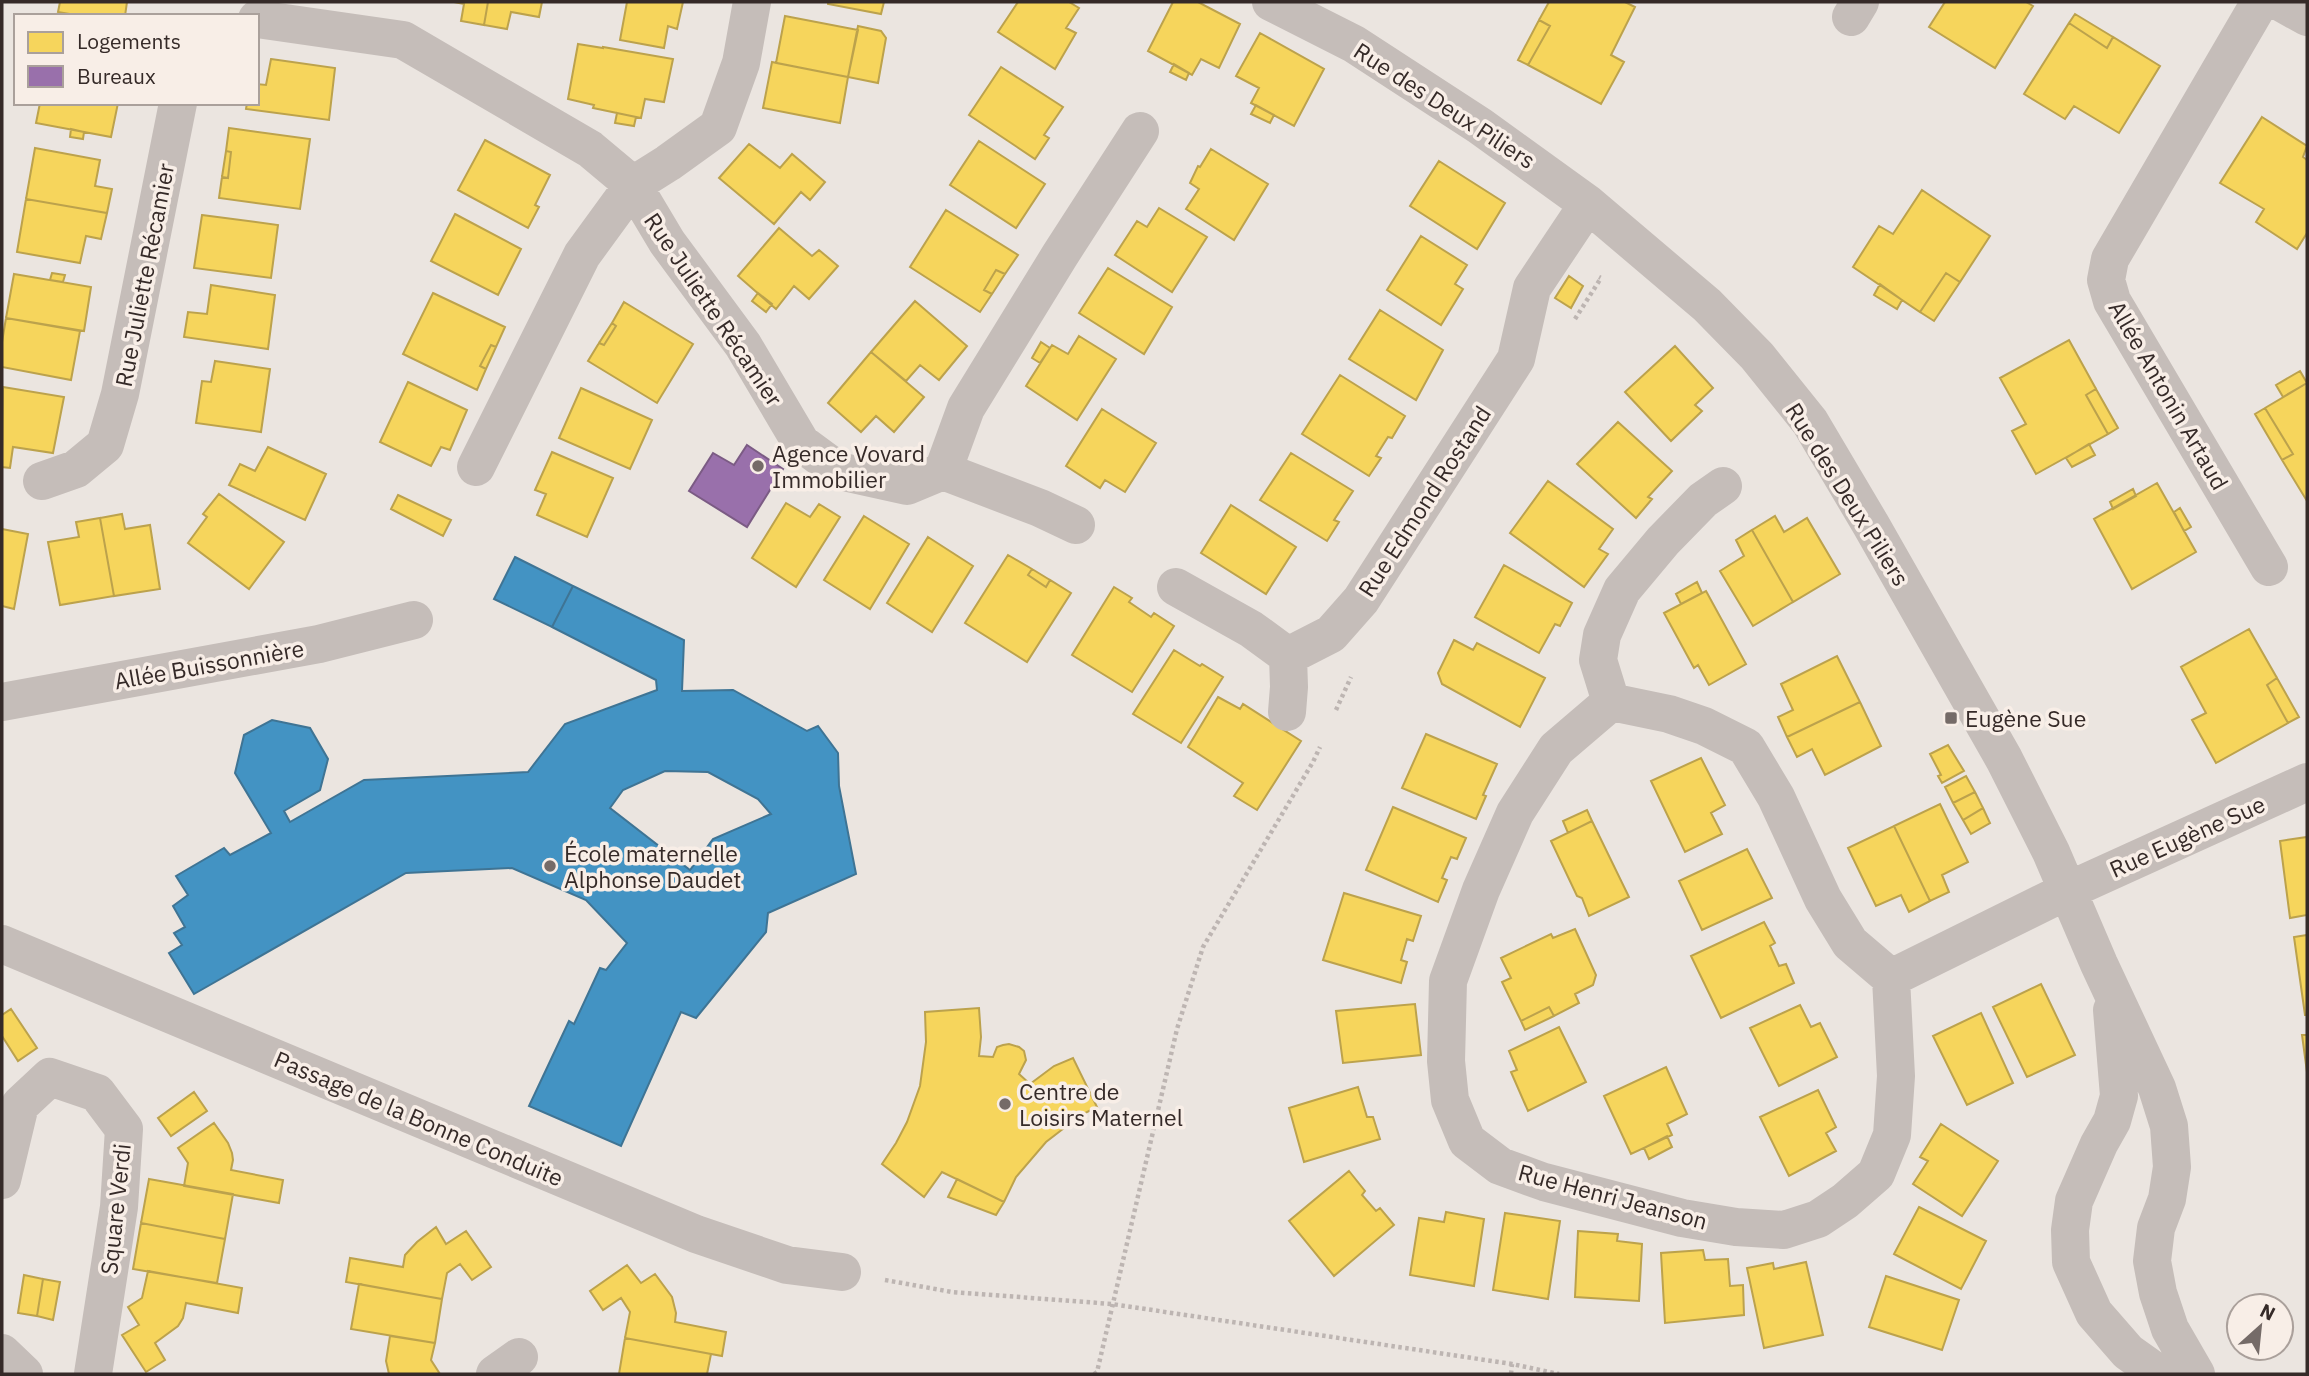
<svg xmlns="http://www.w3.org/2000/svg" width="2309" height="1376" viewBox="0 0 2309 1376" font-family="'IBM Plex Sans',sans-serif">
<style>
.homes{fill:#f6d55c;stroke:#bca24c;stroke-width:2}
.offices{fill:#9970ab;stroke:#7b5b84;stroke-width:2}
.schools{fill:#4393c3;stroke:#3f7494;stroke-width:2;fill-rule:evenodd}
.lines{fill:none;stroke-linecap:round;stroke-linejoin:round}
.path{stroke:#bdb5b2;stroke-width:4.5;stroke-dasharray:3.5 3.5;stroke-linecap:butt}
.minor{stroke:#c5bdb9;stroke-width:38}
.poi-dot{fill:#756b68;stroke:#f8eee7;stroke-width:2.5}
.labels{text-anchor:middle;dominant-baseline:central;stroke-width:7;stroke-linejoin:round;paint-order:stroke}
.street-label{font-size:23px;fill:#352a28;stroke:#f8eee7}
.poi-label{font-size:23px;fill:#352a28;stroke:#f8eee7;text-anchor:start}
</style>
<rect width="100%" height="100%" fill="#ebe5e0"/>
<path class="homes" d="M 60,2 L 127,2 L 125,16 L 81,16 L 58,12 Z
M 454,2 L 488,2 L 484,25 L 461,21 L 464,4 Z
M 488,2 L 542,2 L 539,17 L 511,12 L 507,29 L 484,25 Z
M 627,2 L 683,2 L 677,29 L 668,26 L 664,48 L 620,40 Z
M 828,2 L 884,2 L 881,14 L 828,4 Z
M 1018,2 L 1069,2 L 1079,8 L 1066,28 L 1076,33 L 1055,69 L 998,32 Z
M 1173,2 L 1198,2 L 1240,24 L 1219,68 L 1201,59 L 1192,75 L 1148,51 Z
M 1549,2 L 1625,2 L 1635,7 L 1611,55 L 1624,62 L 1601,104 L 1528,65 L 1550,26 L 1539,20 Z
M 1945,2 L 2026,2 L 2033,6 L 1995,68 L 1929,27 Z
M 2075,14 L 2113,37 L 2107,48 L 2069,23 Z
M 785,16 L 858,30 L 848,77 L 776,63 Z
M 1539,20 L 1550,26 L 1528,65 L 1518,60 Z
M 2069,23 L 2107,48 L 2113,37 L 2160,66 L 2119,133 L 2074,106 L 2065,119 L 2024,94 Z
M 858,26 L 881,31 L 886,38 L 878,83 L 848,77 Z
M 1260,33 L 1324,69 L 1294,126 L 1251,103 L 1259,88 L 1236,76 Z
M 578,44 L 603,48 L 603,47 L 673,59 L 664,102 L 645,99 L 641,118 L 593,108 L 594,105 L 568,99 Z
M 271,59 L 335,68 L 329,120 L 246,109 L 247,103 L 257,103 L 257,84 L 266,85 Z
M 772,62 L 848,77 L 840,123 L 763,108 Z
M 1174,64 L 1189,73 L 1186,80 L 1170,72 Z
M 1001,67 L 1063,107 L 1044,135 L 1049,138 L 1035,159 L 969,115 Z
M 40,103 L 118,103 L 111,137 L 36,123 Z
M 1256,105 L 1274,115 L 1270,123 L 1251,114 Z
M 617,113 L 636,117 L 634,126 L 615,123 Z
M 2262,117 L 2307,146 L 2303,157 L 2307,160 L 2307,233 L 2297,249 L 2256,222 L 2264,209 L 2220,183 Z
M 229,128 L 310,139 L 300,209 L 219,198 L 222,177 L 228,178 L 231,152 L 226,151 Z
M 71,129 L 84,132 L 83,139 L 70,137 Z
M 485,140 L 550,175 L 535,205 L 539,207 L 528,228 L 458,190 Z
M 979,141 L 1045,184 L 1016,228 L 950,185 Z
M 749,144 L 780,168 L 792,154 L 825,182 L 810,200 L 801,192 L 774,224 L 719,178 Z
M 35,148 L 100,160 L 95,186 L 112,189 L 107,213 L 26,199 Z
M 1211,149 L 1268,184 L 1234,240 L 1186,209 L 1199,189 L 1190,183 L 1198,166 L 1200,167 Z
M 226,151 L 231,152 L 228,178 L 222,177 Z
M 1439,161 L 1505,203 L 1477,249 L 1410,206 Z
M 1922,190 L 1990,236 L 1960,282 L 1946,273 L 1920,312 L 1853,267 L 1879,226 L 1893,234 Z
M 26,199 L 107,213 L 101,239 L 86,236 L 80,263 L 17,252 Z
M 1159,208 L 1207,237 L 1172,292 L 1115,255 L 1137,221 L 1147,227 Z
M 946,210 L 1018,255 L 1005,274 L 996,270 L 984,290 L 992,294 L 980,312 L 910,267 Z
M 455,214 L 521,249 L 498,295 L 431,261 Z
M 202,215 L 278,225 L 271,278 L 194,268 Z
M 779,228 L 812,256 L 819,250 L 838,266 L 809,299 L 794,286 L 776,309 L 738,276 Z
M 1421,236 L 1467,265 L 1455,284 L 1463,289 L 1441,325 L 1387,290 Z
M 1108,268 L 1172,307 L 1144,354 L 1079,313 Z
M 996,270 L 1005,274 L 992,294 L 984,290 Z
M 52,273 L 65,275 L 63,282 L 50,280 Z
M 1946,273 L 1960,282 L 1934,321 L 1920,312 Z
M 14,274 L 91,287 L 84,331 L 6,318 Z
M 1569,276 L 1583,286 L 1571,308 L 1555,298 Z
M 1880,284 L 1902,300 L 1897,309 L 1874,295 Z
M 211,285 L 275,295 L 268,349 L 184,337 L 188,312 L 207,314 Z
M 433,293 L 505,327 L 496,347 L 491,345 L 480,366 L 486,369 L 477,390 L 403,354 Z
M 758,293 L 772,304 L 766,312 L 752,301 Z
M 915,301 L 967,346 L 939,380 L 920,365 L 906,381 L 871,352 Z
M 624,302 L 693,344 L 657,403 L 588,361 L 599,343 L 604,345 L 616,326 L 612,323 Z
M 1380,310 L 1443,350 L 1416,400 L 1349,359 Z
M 6,318 L 80,331 L 71,380 L 2,367 L 2,342 Z
M 612,323 L 616,326 L 604,345 L 599,343 Z
M 1079,336 L 1116,359 L 1077,420 L 1026,386 L 1052,345 L 1068,354 Z
M 2069,340 L 2096,389 L 2086,395 L 2108,434 L 2036,474 L 2012,431 L 2026,424 L 2000,378 Z
M 1041,342 L 1050,348 L 1040,363 L 1032,358 Z
M 491,345 L 496,347 L 486,369 L 480,366 Z
M 1675,346 L 1713,388 L 1695,405 L 1702,411 L 1671,441 L 1625,392 Z
M 871,352 L 924,397 L 894,432 L 876,416 L 861,432 L 828,403 Z
M 215,361 L 270,369 L 261,432 L 196,423 L 202,381 L 211,382 Z
M 2300,371 L 2307,383 L 2283,397 L 2276,385 Z
M 1340,375 L 1405,416 L 1392,438 L 1388,437 L 1376,456 L 1381,458 L 1369,476 L 1302,434 Z
M 408,382 L 467,410 L 450,450 L 441,447 L 431,466 L 380,442 Z
M 2307,383 L 2307,501 L 2282,460 L 2293,454 L 2265,408 Z
M 3,387 L 64,397 L 53,453 L 13,447 L 10,468 L 2,467 Z
M 581,388 L 652,420 L 630,469 L 559,438 Z
M 2096,389 L 2118,428 L 2108,434 L 2086,395 Z
M 2265,408 L 2293,454 L 2282,460 L 2255,414 Z
M 1102,409 L 1156,443 L 1125,492 L 1105,480 L 1100,488 L 1066,466 Z
M 1618,422 L 1672,471 L 1648,497 L 1652,499 L 1636,518 L 1577,464 Z
M 2089,444 L 2095,455 L 2072,467 L 2066,458 Z
M 268,447 L 326,474 L 305,520 L 229,485 L 240,464 L 255,471 Z
M 552,452 L 613,478 L 587,537 L 537,515 L 546,494 L 535,490 Z
M 1291,453 L 1353,491 L 1334,520 L 1339,522 L 1327,541 L 1260,500 Z
M 1548,481 L 1613,529 L 1599,549 L 1608,554 L 1584,587 L 1510,533 Z
M 2157,483 L 2196,552 L 2132,589 L 2094,519 Z
M 2133,489 L 2136,496 L 2113,509 L 2110,502 Z
M 219,494 L 284,542 L 249,589 L 188,543 L 207,517 L 203,514 Z
M 398,495 L 451,520 L 443,536 L 391,509 Z
M 786,503 L 810,517 L 819,504 L 840,517 L 796,587 L 752,558 Z
M 1231,505 L 1296,547 L 1266,594 L 1201,553 Z
M 2180,508 L 2191,527 L 2184,531 L 2174,512 Z
M 122,514 L 125,529 L 150,525 L 160,589 L 114,596 L 100,518 Z
M 864,516 L 909,544 L 870,609 L 824,580 Z
M 1775,516 L 1784,532 L 1807,518 L 1840,574 L 1793,602 L 1752,530 Z
M 100,518 L 114,596 L 60,605 L 48,542 L 79,537 L 76,522 Z
M 2,529 L 28,534 L 14,609 L 2,606 Z
M 1752,530 L 1793,602 L 1753,626 L 1720,571 L 1744,556 L 1736,540 Z
M 928,537 L 973,566 L 932,632 L 887,603 Z
M 1008,555 L 1032,569 L 1028,575 L 1046,587 L 1050,580 L 1071,593 L 1027,662 L 965,623 Z
M 1504,565 L 1572,603 L 1560,626 L 1555,624 L 1539,653 L 1475,617 Z
M 1032,569 L 1050,580 L 1046,587 L 1028,575 Z
M 1697,582 L 1702,593 L 1681,604 L 1676,594 Z
M 1114,587 L 1132,598 L 1129,602 L 1151,617 L 1154,613 L 1174,626 L 1132,692 L 1072,655 Z
M 1706,591 L 1746,664 L 1709,685 L 1698,665 L 1694,668 L 1664,613 Z
M 2249,629 L 2277,678 L 2267,685 L 2288,723 L 2216,763 L 2192,720 L 2206,713 L 2181,667 Z
M 1454,640 L 1473,650 L 1477,643 L 1545,678 L 1520,727 L 1442,684 L 1438,673 Z
M 1174,650 L 1200,666 L 1202,664 L 1223,677 L 1181,743 L 1133,714 Z
M 1837,656 L 1860,702 L 1787,737 L 1778,717 L 1793,710 L 1781,684 Z
M 2277,678 L 2299,717 L 2288,723 L 2267,685 Z
M 1218,697 L 1240,709 L 1243,704 L 1301,741 L 1257,810 L 1234,796 L 1243,783 L 1188,747 Z
M 1860,702 L 1881,746 L 1825,775 L 1812,749 L 1797,757 L 1787,737 Z
M 1426,734 L 1497,764 L 1483,795 L 1486,796 L 1476,819 L 1402,788 Z
M 1948,745 L 1964,771 L 1942,783 L 1938,776 L 1941,775 L 1930,754 Z
M 1701,758 L 1725,805 L 1711,813 L 1722,834 L 1685,852 L 1651,781 Z
M 1966,776 L 1975,792 L 1953,803 L 1945,787 Z
M 1975,792 L 1983,808 L 1963,820 L 1953,803 Z
M 1940,804 L 1968,862 L 1942,875 L 1949,892 L 1930,901 L 1894,826 Z
M 1393,807 L 1466,838 L 1457,859 L 1451,857 L 1442,878 L 1447,880 L 1438,902 L 1366,870 Z
M 1983,808 L 1990,823 L 1971,834 L 1963,820 Z
M 1587,810 L 1592,821 L 1568,833 L 1563,821 Z
M 1592,821 L 1629,897 L 1589,916 L 1582,898 L 1577,896 L 1551,841 Z
M 1894,826 L 1930,901 L 1909,912 L 1901,895 L 1876,906 L 1848,848 Z
M 2307,837 L 2307,915 L 2290,918 L 2280,841 Z
M 1747,849 L 1772,898 L 1702,930 L 1679,881 Z
M 1344,893 L 1421,916 L 1413,941 L 1407,939 L 1401,960 L 1407,962 L 1401,983 L 1323,960 Z
M 1764,922 L 1775,943 L 1770,946 L 1779,966 L 1786,964 L 1794,983 L 1721,1018 L 1691,956 Z
M 1575,929 L 1596,975 L 1593,985 L 1575,994 L 1579,1003 L 1554,1016 L 1549,1007 L 1521,1021 L 1502,982 L 1511,978 L 1501,958 L 1551,934 L 1553,938 Z
M 2307,935 L 2307,1015 L 2305,1015 L 2294,937 Z
M 2041,984 L 2075,1055 L 2027,1077 L 1993,1007 Z
M 1415,1004 L 1421,1055 L 1343,1063 L 1336,1011 Z
M 1800,1005 L 1811,1027 L 1820,1023 L 1837,1057 L 1779,1086 L 1750,1028 Z
M 1549,1007 L 1554,1016 L 1525,1030 L 1521,1021 Z
M 979,1008 L 981,1037 L 979,1056 L 993,1057 L 997,1047 L 1003,1045 L 1009,1044 L 1019,1047 L 1024,1051 L 1026,1060 L 1019,1074 L 1030,1084 L 1054,1066 L 1073,1058 L 1097,1107 L 1081,1115 L 1046,1142 L 1016,1177 L 1004,1202 L 942,1172 L 924,1197 L 882,1164 L 896,1143 L 907,1122 L 920,1086 L 926,1042 L 925,1012 Z
M 11,1009 L 37,1048 L 18,1061 L 2,1036 L 2,1015 Z
M 1981,1013 L 2013,1083 L 1967,1105 L 1933,1036 Z
M 1559,1027 L 1586,1082 L 1528,1111 L 1511,1072 L 1517,1070 L 1509,1051 Z
M 2302,1035 L 2307,1035 L 2307,1072 Z
M 1666,1067 L 1687,1114 L 1667,1124 L 1672,1135 L 1631,1154 L 1604,1096 Z
M 1358,1087 L 1367,1117 L 1373,1117 L 1380,1139 L 1304,1162 L 1289,1108 Z
M 1818,1090 L 1836,1127 L 1826,1133 L 1836,1151 L 1789,1176 L 1760,1117 Z
M 194,1092 L 207,1111 L 171,1136 L 158,1118 Z
M 214,1123 L 228,1143 L 232,1153 L 233,1160 L 231,1170 L 283,1180 L 279,1203 L 184,1186 L 188,1163 L 178,1148 Z
M 1941,1124 L 1998,1161 L 1962,1216 L 1913,1184 L 1928,1161 L 1920,1157 Z
M 1667,1136 L 1672,1147 L 1649,1159 L 1644,1148 Z
M 1349,1171 L 1365,1191 L 1362,1195 L 1376,1211 L 1380,1208 L 1394,1225 L 1334,1276 L 1289,1221 Z
M 149,1179 L 233,1194 L 225,1239 L 141,1223 Z
M 957,1179 L 1004,1202 L 996,1215 L 948,1197 Z
M 1919,1207 L 1986,1241 L 1961,1289 L 1894,1254 Z
M 1446,1212 L 1484,1219 L 1474,1286 L 1410,1275 L 1419,1218 L 1444,1222 Z
M 1505,1213 L 1560,1221 L 1548,1299 L 1493,1290 Z
M 141,1223 L 225,1239 L 217,1283 L 133,1269 Z
M 436,1227 L 446,1244 L 466,1231 L 491,1267 L 472,1280 L 460,1264 L 447,1273 L 442,1299 L 346,1282 L 350,1258 L 403,1267 L 405,1255 L 417,1242 Z
M 1578,1231 L 1618,1234 L 1617,1241 L 1642,1244 L 1639,1301 L 1575,1297 Z
M 1703,1250 L 1705,1260 L 1728,1259 L 1730,1286 L 1743,1285 L 1744,1315 L 1665,1323 L 1661,1253 Z
M 1806,1262 L 1823,1335 L 1764,1348 L 1747,1268 L 1773,1263 L 1774,1269 Z
M 627,1265 L 641,1283 L 655,1274 L 672,1297 L 676,1313 L 675,1322 L 726,1332 L 722,1356 L 625,1338 L 630,1312 L 621,1298 L 603,1310 L 590,1291 Z
M 148,1271 L 242,1288 L 238,1313 L 186,1303 L 183,1318 L 178,1326 L 155,1343 L 165,1360 L 146,1372 L 122,1335 L 139,1325 L 128,1307 L 142,1298 Z
M 24,1275 L 43,1279 L 37,1316 L 18,1313 Z
M 1886,1276 L 1959,1300 L 1942,1350 L 1869,1327 Z
M 43,1279 L 60,1282 L 53,1320 L 37,1316 Z
M 359,1284 L 442,1299 L 435,1343 L 351,1329 Z
M 390,1336 L 435,1343 L 431,1360 L 440,1374 L 389,1374 L 386,1361 Z
M 625,1338 L 711,1354 L 707,1374 L 619,1374 Z"/>
<path class="offices" d="M 747,445 L 783,469 L 747,527 L 689,491 L 713,453 L 734,465 Z"/>
<path class="schools" d="M 515,557 L 573,586 L 552,627 L 494,599 Z
M 573,586 L 684,640 L 682,691 L 733,690 L 807,731 L 818,726 L 838,753 L 839,786 L 856,874 L 768,913 L 766,932 L 696,1018 L 681,1012 L 621,1146 L 529,1106 L 569,1021 L 574,1024 L 600,968 L 606,970 L 627,943 L 586,900 L 512,868 L 406,873 L 194,994 L 169,953 L 182,945 L 174,933 L 185,927 L 173,906 L 188,895 L 176,876 L 224,848 L 230,855 L 271,833 L 235,773 L 244,735 L 272,720 L 310,728 L 328,759 L 320,790 L 284,811 L 290,822 L 364,780 L 528,772 L 565,724 L 657,690 L 656,680 L 552,627 ZM 665,771 L 708,772 L 758,799 L 771,814 L 713,839 L 690,870 L 610,808 L 623,790 Z"/>
<g class="lines">
<path class="path" d="M 1575,319 L 1601,278 L 1599,277
M 1336,710 L 1351,677
M 885,1280 L 952,1292 L 1112,1304 L 1512,1364 L 1559,1374
M 1094,1374 L 1097,1372 L 1177,1029 L 1203,947 L 1313,762 L 1320,747
M 1511,1374 L 1512,1364"/>
<path class="minor" d="M 1271,2 L 1354,44 L 1480,126 L 1588,204 L 1707,305 L 1757,356 L 1810,422 L 1871,525 L 2004,759 L 2051,852 L 2099,964 L 2157,1088 L 2169,1126 L 2172,1167 L 2167,1199 L 2156,1228 L 2152,1261 L 2158,1293 L 2170,1329 L 2196,1374
M 2260,2 L 2110,259 L 2106,280 L 2112,301 L 2269,567
M 2280,2 L 2307,17
M 1851,17 L 1860,2
M 257,19 L 403,40 L 590,149 L 633,185 L 667,242 L 743,345 L 801,443 L 839,471 L 907,486 L 943,471 L 966,408 L 1060,255 L 1140,131
M 476,467 L 582,255 L 633,185 L 668,163 L 718,127 L 741,63 L 752,2
M 943,471 L 1040,508 L 1076,525
M 42,481 L 76,469 L 105,445 L 120,394 L 178,103
M 1176,587 L 1251,629 L 1288,656
M 1288,656 L 1331,634 L 1361,600 L 1516,359 L 1532,288 L 1588,204
M 2,702 L 319,644 L 414,620
M 1611,702 L 1598,660 L 1602,635 L 1622,590 L 1663,541 L 1703,500 L 1723,486
M 1287,712 L 1289,687 L 1288,656
M 2,944 L 696,1234 L 787,1265 L 842,1272
M 1891,978 L 1896,1076 L 1892,1135 L 1876,1174 L 1845,1201 L 1818,1219 L 1784,1230 L 1736,1227 L 1682,1218 L 1544,1182 L 1500,1166 L 1467,1141 L 1450,1100 L 1446,1061 L 1448,981 L 1481,890 L 1515,813 L 1556,749 L 1611,702 L 1669,714 L 1704,726 L 1746,747 L 1776,797 L 1823,899 L 1850,943 L 1891,978 L 2067,891 L 2307,782
M 2112,1010 L 2119,1096 L 2112,1121 L 2099,1144 L 2074,1201 L 2070,1230 L 2071,1262 L 2094,1313 L 2128,1352 L 2159,1374
M 2,1180 L 20,1105 L 50,1077 L 97,1093 L 124,1129 L 119,1207 L 93,1374
M 2,1353 L 24,1374
M 495,1374 L 519,1357"/>
</g>
<g class="poi-dot">
<circle cx="758" cy="466" r="7"/>
<rect x="1944" y="711" width="14" height="14" rx="3.5"/>
<circle cx="550" cy="866" r="7"/>
<circle cx="1005" cy="1104" r="7"/>
</g>
<g class="labels">
<g class="street-label">
<text transform="translate(1445 105) rotate(33)">Rue des Deux Piliers</text>
<text transform="translate(144 275) rotate(-79)">Rue Juliette Récamier</text>
<text transform="translate(714 309) rotate(56)">Rue Juliette Récamier</text>
<text transform="translate(2169 395) rotate(60)">Allée Antonin Artaud</text>
<text transform="translate(1848 494) rotate(58)">Rue des Deux Piliers</text>
<text transform="translate(1424 501) rotate(-57)">Rue Edmond Rostand</text>
<text transform="translate(209 664) rotate(-10)">Allée Buissonnière</text>
<text transform="translate(2187 836) rotate(-24)">Rue Eugène Sue</text>
<text transform="translate(419 1118) rotate(23)">Passage de la Bonne Conduite</text>
<text transform="translate(1613 1196) rotate(15)">Rue Henri Jeanson</text>
<text transform="translate(115 1209) rotate(-84)">Square Verdi</text>
</g>
<g class="poi-label">
<text x="772" y="453">Agence Vovard<tspan x="772" dy="26">Immobilier</tspan></text>
<text x="1965" y="718">Eugène Sue</text>
<text x="564" y="853">École maternelle<tspan x="564" dy="26">Alphonse Daudet</tspan></text>
<text x="1019" y="1091">Centre de<tspan x="1019" dy="26">Loisirs Maternel</tspan></text>
</g>
</g>
<rect width="2309" height="1376" fill="none" stroke="#352a28" stroke-width="7"/>
<rect x="14" y="14" width="245" height="91" fill="#f8eee7" stroke="#aaa09b" stroke-width="2"/>
<rect x="28" y="32" width="35" height="21" fill="#f6d55c" stroke="#aaa09b" stroke-width="2"/>
<text x="77" y="49" font-size="21" fill="#352a28">Logements</text>
<rect x="28" y="66" width="35" height="21" fill="#9970ab" stroke="#aaa09b" stroke-width="2"/>
<text x="77" y="84" font-size="21" fill="#352a28">Bureaux</text>
<g transform="translate(2260 1327) rotate(27)"><circle r="33" fill="#f8eee7" stroke="#aaa09b" stroke-width="2"/>
<path d="M0-5L12 26L0 18L-12 26Z" fill="#756b68"/>
<text y="-10" font-size="19" font-weight="bold" text-anchor="middle" fill="#352a28">N</text>
</g>
</svg>
